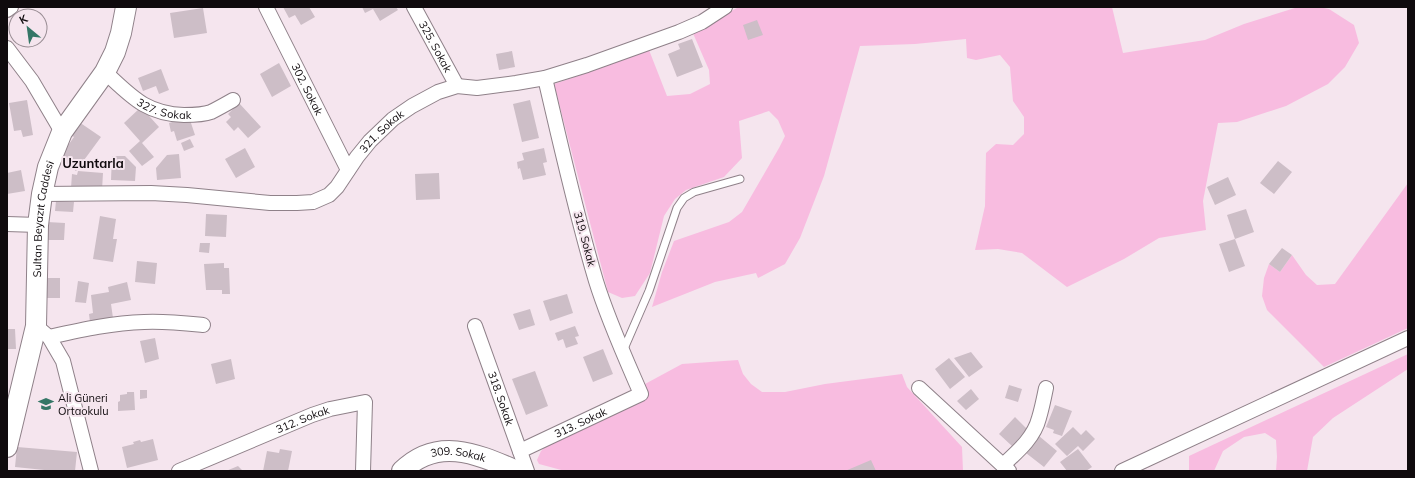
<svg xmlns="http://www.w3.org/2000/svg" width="1415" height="478" viewBox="0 0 1415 478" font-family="Mulish,sans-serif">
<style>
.green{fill:#f8bce0}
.building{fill:#cdbec7}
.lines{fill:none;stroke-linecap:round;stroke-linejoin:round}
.lane-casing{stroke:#8f8189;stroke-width:9}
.street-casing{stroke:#8f8189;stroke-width:16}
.secondary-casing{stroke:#8f8189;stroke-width:22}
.lane{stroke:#fff;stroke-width:7}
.street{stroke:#fff;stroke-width:14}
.secondary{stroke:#fff;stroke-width:20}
.labels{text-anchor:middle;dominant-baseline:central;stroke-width:4;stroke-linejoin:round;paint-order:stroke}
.street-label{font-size:11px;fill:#0f0a0d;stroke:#f5e5ee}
.poi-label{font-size:11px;fill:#0f0a0d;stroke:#f5e5ee;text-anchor:start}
.quarter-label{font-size:13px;font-weight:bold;fill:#0f0a0d;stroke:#f5e5ee}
</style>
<rect width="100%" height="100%" fill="#f5e5ee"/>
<path class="green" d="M 739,7 L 1112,7 L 1123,53 L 1205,40 L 1244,24 L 1298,7 L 1319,7 L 1329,9 L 1354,25 L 1359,43 L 1345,67 L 1328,84 L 1286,106 L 1237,122 L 1218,123 L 1203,201 L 1206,230 L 1159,238 L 1124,259 L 1067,287 L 1022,253 L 998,249 L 975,250 L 985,206 L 986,153 L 996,144 L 1013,145 L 1024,134 L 1024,117 L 1013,101 L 1010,67 L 1000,55 L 976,60 L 967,58 L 966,39 L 915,44 L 860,46 L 824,176 L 800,238 L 785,264 L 758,278 L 756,273 L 715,282 L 652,307 L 662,272 L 674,241 L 729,222 L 742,212 L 779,148 L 785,136 L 778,120 L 769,111 L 739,121 L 742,158 L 724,177 L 686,190 L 675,199 L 664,216 L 650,273 L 635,296 L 622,298 L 608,292 L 554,84 L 601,68 L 649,50 L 667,96 L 690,94 L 710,84 L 709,70 L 692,31 Z
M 1408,183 L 1408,328 L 1324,367 L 1267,310 L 1262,296 L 1264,278 L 1269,264 L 1280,272 L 1292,255 L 1306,275 L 1317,285 L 1335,284 Z
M 1408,354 L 1408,369 L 1333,418 L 1313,437 L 1307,471 L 1276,471 L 1277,457 L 1276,440 L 1265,433 L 1244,437 L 1223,451 L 1214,471 L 1189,471 L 1189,456 Z
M 738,360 L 743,374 L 751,384 L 762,392 L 785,392 L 825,384 L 902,374 L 907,387 L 962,447 L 963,471 L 565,471 L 539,464 L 537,460 L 541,451 L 549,444 L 643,399 L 649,394 L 645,384 L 682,364 Z"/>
<path class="building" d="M 283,7 L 309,7 L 315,17 L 301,25 L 295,15 L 289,18 Z
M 362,7 L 396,7 L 398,10 L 380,21 L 373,9 L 365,13 Z
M 203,8 L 207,33 L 174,38 L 170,13 Z
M 757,20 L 763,35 L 748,40 L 743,25 Z
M 692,39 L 703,67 L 677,77 L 668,54 L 680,49 L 678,44 Z
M 512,51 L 515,67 L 499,70 L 496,54 Z
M 279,63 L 291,86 L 272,97 L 260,74 Z
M 161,69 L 169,90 L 159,94 L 156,86 L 143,91 L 138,78 Z
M 27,100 L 33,135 L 23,137 L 21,130 L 14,131 L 9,103 Z
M 530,100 L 539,138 L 522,142 L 513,104 Z
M 239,103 L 261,127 L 248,138 L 238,127 L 234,131 L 226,122 L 231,117 L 228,114 Z
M 141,107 L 159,127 L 142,143 L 154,157 L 142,166 L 129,151 L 140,141 L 124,123 Z
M 189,117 L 195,135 L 177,141 L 174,131 L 171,132 L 169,123 Z
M 79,122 L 101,137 L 76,171 L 59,158 L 74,137 L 70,134 Z
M 190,139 L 194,147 L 184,151 L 181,143 Z
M 245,148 L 255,167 L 236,178 L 225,159 Z
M 544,148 L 547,162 L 543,163 L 546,175 L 523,180 L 520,168 L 518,169 L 517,162 L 524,160 L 522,153 Z
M 179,154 L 181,178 L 157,180 L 156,168 L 167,155 Z
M 112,156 L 125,156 L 136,167 L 135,181 L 111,180 Z
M 1278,161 L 1292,172 L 1274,194 L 1260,183 Z
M 21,170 L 25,191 L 7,194 L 7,173 Z
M 78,171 L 103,173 L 102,190 L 71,188 L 72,174 L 77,175 Z
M 439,173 L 440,199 L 416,200 L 415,174 Z
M 1228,177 L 1236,195 L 1215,205 L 1207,187 Z
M 56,201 L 74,202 L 73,212 L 55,211 Z
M 1246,209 L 1254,232 L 1235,239 L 1227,215 Z
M 206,214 L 227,215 L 226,237 L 205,236 Z
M 100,216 L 116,219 L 113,239 L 117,239 L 113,262 L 93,259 Z
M 47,222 L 65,223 L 64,240 L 47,240 Z
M 1235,239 L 1245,266 L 1229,272 L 1219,244 Z
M 200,243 L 210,243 L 209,253 L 199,252 Z
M 1282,248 L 1292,255 L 1280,272 L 1269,264 Z
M 137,261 L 157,263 L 155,284 L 135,282 Z
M 224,263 L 224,268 L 229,268 L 230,294 L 222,294 L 222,290 L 206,290 L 204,264 Z
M 47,278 L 60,278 L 60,298 L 47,298 Z
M 78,281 L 89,283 L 86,303 L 75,302 Z
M 127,282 L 131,300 L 111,304 L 113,318 L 90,322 L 89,314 L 93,313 L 91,295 L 109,292 L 108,287 Z
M 567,294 L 573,313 L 550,321 L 543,301 Z
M 530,309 L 535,325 L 519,330 L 513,314 Z
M 575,326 L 579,336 L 575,337 L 578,344 L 566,348 L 563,339 L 558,341 L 555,333 Z
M 7,329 L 15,329 L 16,349 L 7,349 Z
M 155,338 L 159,359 L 145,363 L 140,341 Z
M 603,349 L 613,374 L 593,382 L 583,357 Z
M 971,352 L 983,367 L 969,377 L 954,358 Z
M 949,358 L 965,377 L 950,389 L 935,369 Z
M 231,359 L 235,379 L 216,384 L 211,364 Z
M 535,371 L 548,406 L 526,415 L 512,379 Z
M 1009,385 L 1022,389 L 1018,402 L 1005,398 Z
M 971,389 L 979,399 L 966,410 L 957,401 Z
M 140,390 L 147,390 L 147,398 L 140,399 Z
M 127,392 L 134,392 L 135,410 L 118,411 L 118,402 L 120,401 L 120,395 L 127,394 Z
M 1055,405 L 1072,411 L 1062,436 L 1053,433 L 1054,430 L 1046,427 Z
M 1015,417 L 1028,430 L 1012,446 L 999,434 Z
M 1073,427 L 1081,435 L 1086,430 L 1095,439 L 1083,451 L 1078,446 L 1067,456 L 1055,444 Z
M 1039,436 L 1057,451 L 1044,467 L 1026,453 Z
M 153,439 L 158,460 L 127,468 L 122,447 L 134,444 L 133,442 L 140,440 L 141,442 Z
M 17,447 L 77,452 L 75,471 L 54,471 L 15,467 Z
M 280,449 L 292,451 L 288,471 L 263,471 L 267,451 L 279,453 Z
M 1078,449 L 1092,467 L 1086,471 L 1067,471 L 1060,462 Z
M 871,460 L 876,471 L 845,471 Z
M 238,466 L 243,471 L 226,471 Z"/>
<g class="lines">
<g class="lane-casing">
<path id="lane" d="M 623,351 L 649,291 L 677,208 L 684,198 L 694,192 L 740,179"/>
</g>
<g class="street-casing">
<g id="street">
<path id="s1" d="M 266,7 L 348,170"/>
<path id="s2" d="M 414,7 L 457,86"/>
<path d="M 7,10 L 11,7"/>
<path d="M 7,48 L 32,81 L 62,132"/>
<path id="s3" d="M 105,72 C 131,96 146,114 184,115 C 193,115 203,115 211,112 C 219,108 226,104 233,100"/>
<path id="s4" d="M 42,194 L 151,193 L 187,195 L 270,203 L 297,203 L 313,202 L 329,195 L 337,187 L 357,157 L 370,141 L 393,119 L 412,106 L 438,92 L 457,86 L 477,88 L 516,83 L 545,78 L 587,65 L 679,32 L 702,22 L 725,7"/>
<path d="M 7,224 L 38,225"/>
<path d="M 36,326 L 49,337 L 63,361 L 91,471"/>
<path id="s5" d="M 475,326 L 527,471"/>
<path d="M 49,337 C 81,330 112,323 144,322 C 164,321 183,323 203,325"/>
<path d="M 919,388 L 1009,471"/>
<path id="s6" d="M 520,451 L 641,394 C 625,357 608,320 596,281 C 576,214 561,146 545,78"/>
<path d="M 1003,465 C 1017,452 1034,438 1039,418 C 1042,408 1044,398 1046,388"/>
<path id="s7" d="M 179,471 L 312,415 L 330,409 L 365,402 L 363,471"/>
<path d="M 1122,471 L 1408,338"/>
</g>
</g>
<g class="secondary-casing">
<g id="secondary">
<path id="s8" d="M 7,447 L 36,326 L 38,225 L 42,194 L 48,167 L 62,132 L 105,72 L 115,52 L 121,33 L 126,7"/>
<path id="s9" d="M 402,471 C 438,436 477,454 517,471"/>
</g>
</g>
<use href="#lane" class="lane"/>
<use href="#street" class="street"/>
<use href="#secondary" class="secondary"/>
</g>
<defs>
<g id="school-bare" transform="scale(1.2)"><path d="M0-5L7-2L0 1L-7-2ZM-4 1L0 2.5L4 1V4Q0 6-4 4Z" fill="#347666" stroke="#f5e5ee" stroke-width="2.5" paint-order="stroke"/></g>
</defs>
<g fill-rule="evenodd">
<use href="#school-bare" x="46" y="404"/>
</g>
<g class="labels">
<g class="street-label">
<text stroke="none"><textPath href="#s2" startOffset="45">325. Sokak</textPath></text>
<text stroke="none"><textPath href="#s1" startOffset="92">302. Sokak</textPath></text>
<text stroke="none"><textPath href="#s3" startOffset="72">327. Sokak</textPath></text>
<text stroke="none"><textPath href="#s4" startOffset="372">321. Sokak</textPath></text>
<text stroke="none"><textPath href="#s8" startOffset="232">Sultan Beyazıt Caddesi</textPath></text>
<text transform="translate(585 239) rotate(75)">319. Sokak</text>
<text stroke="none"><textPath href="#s5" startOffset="77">318. Sokak</textPath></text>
<text stroke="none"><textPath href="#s7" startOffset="134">312. Sokak</textPath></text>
<text stroke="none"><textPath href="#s6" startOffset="67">313. Sokak</textPath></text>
<text stroke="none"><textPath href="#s9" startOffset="62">309. Sokak</textPath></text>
</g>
<g class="poi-label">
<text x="58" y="398">Ali Güneri<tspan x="58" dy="13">Ortaokulu</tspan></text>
</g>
<g class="quarter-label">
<text x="93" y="163">Uzuntarla</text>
</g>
</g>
<rect width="1415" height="478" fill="none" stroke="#0f0a0d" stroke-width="16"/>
<g transform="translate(28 28) rotate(331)"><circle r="19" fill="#f5e5ee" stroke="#998d94"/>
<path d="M0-3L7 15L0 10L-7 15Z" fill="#347666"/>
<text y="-6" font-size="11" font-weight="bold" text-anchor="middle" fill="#0f0a0d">K</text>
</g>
</svg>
